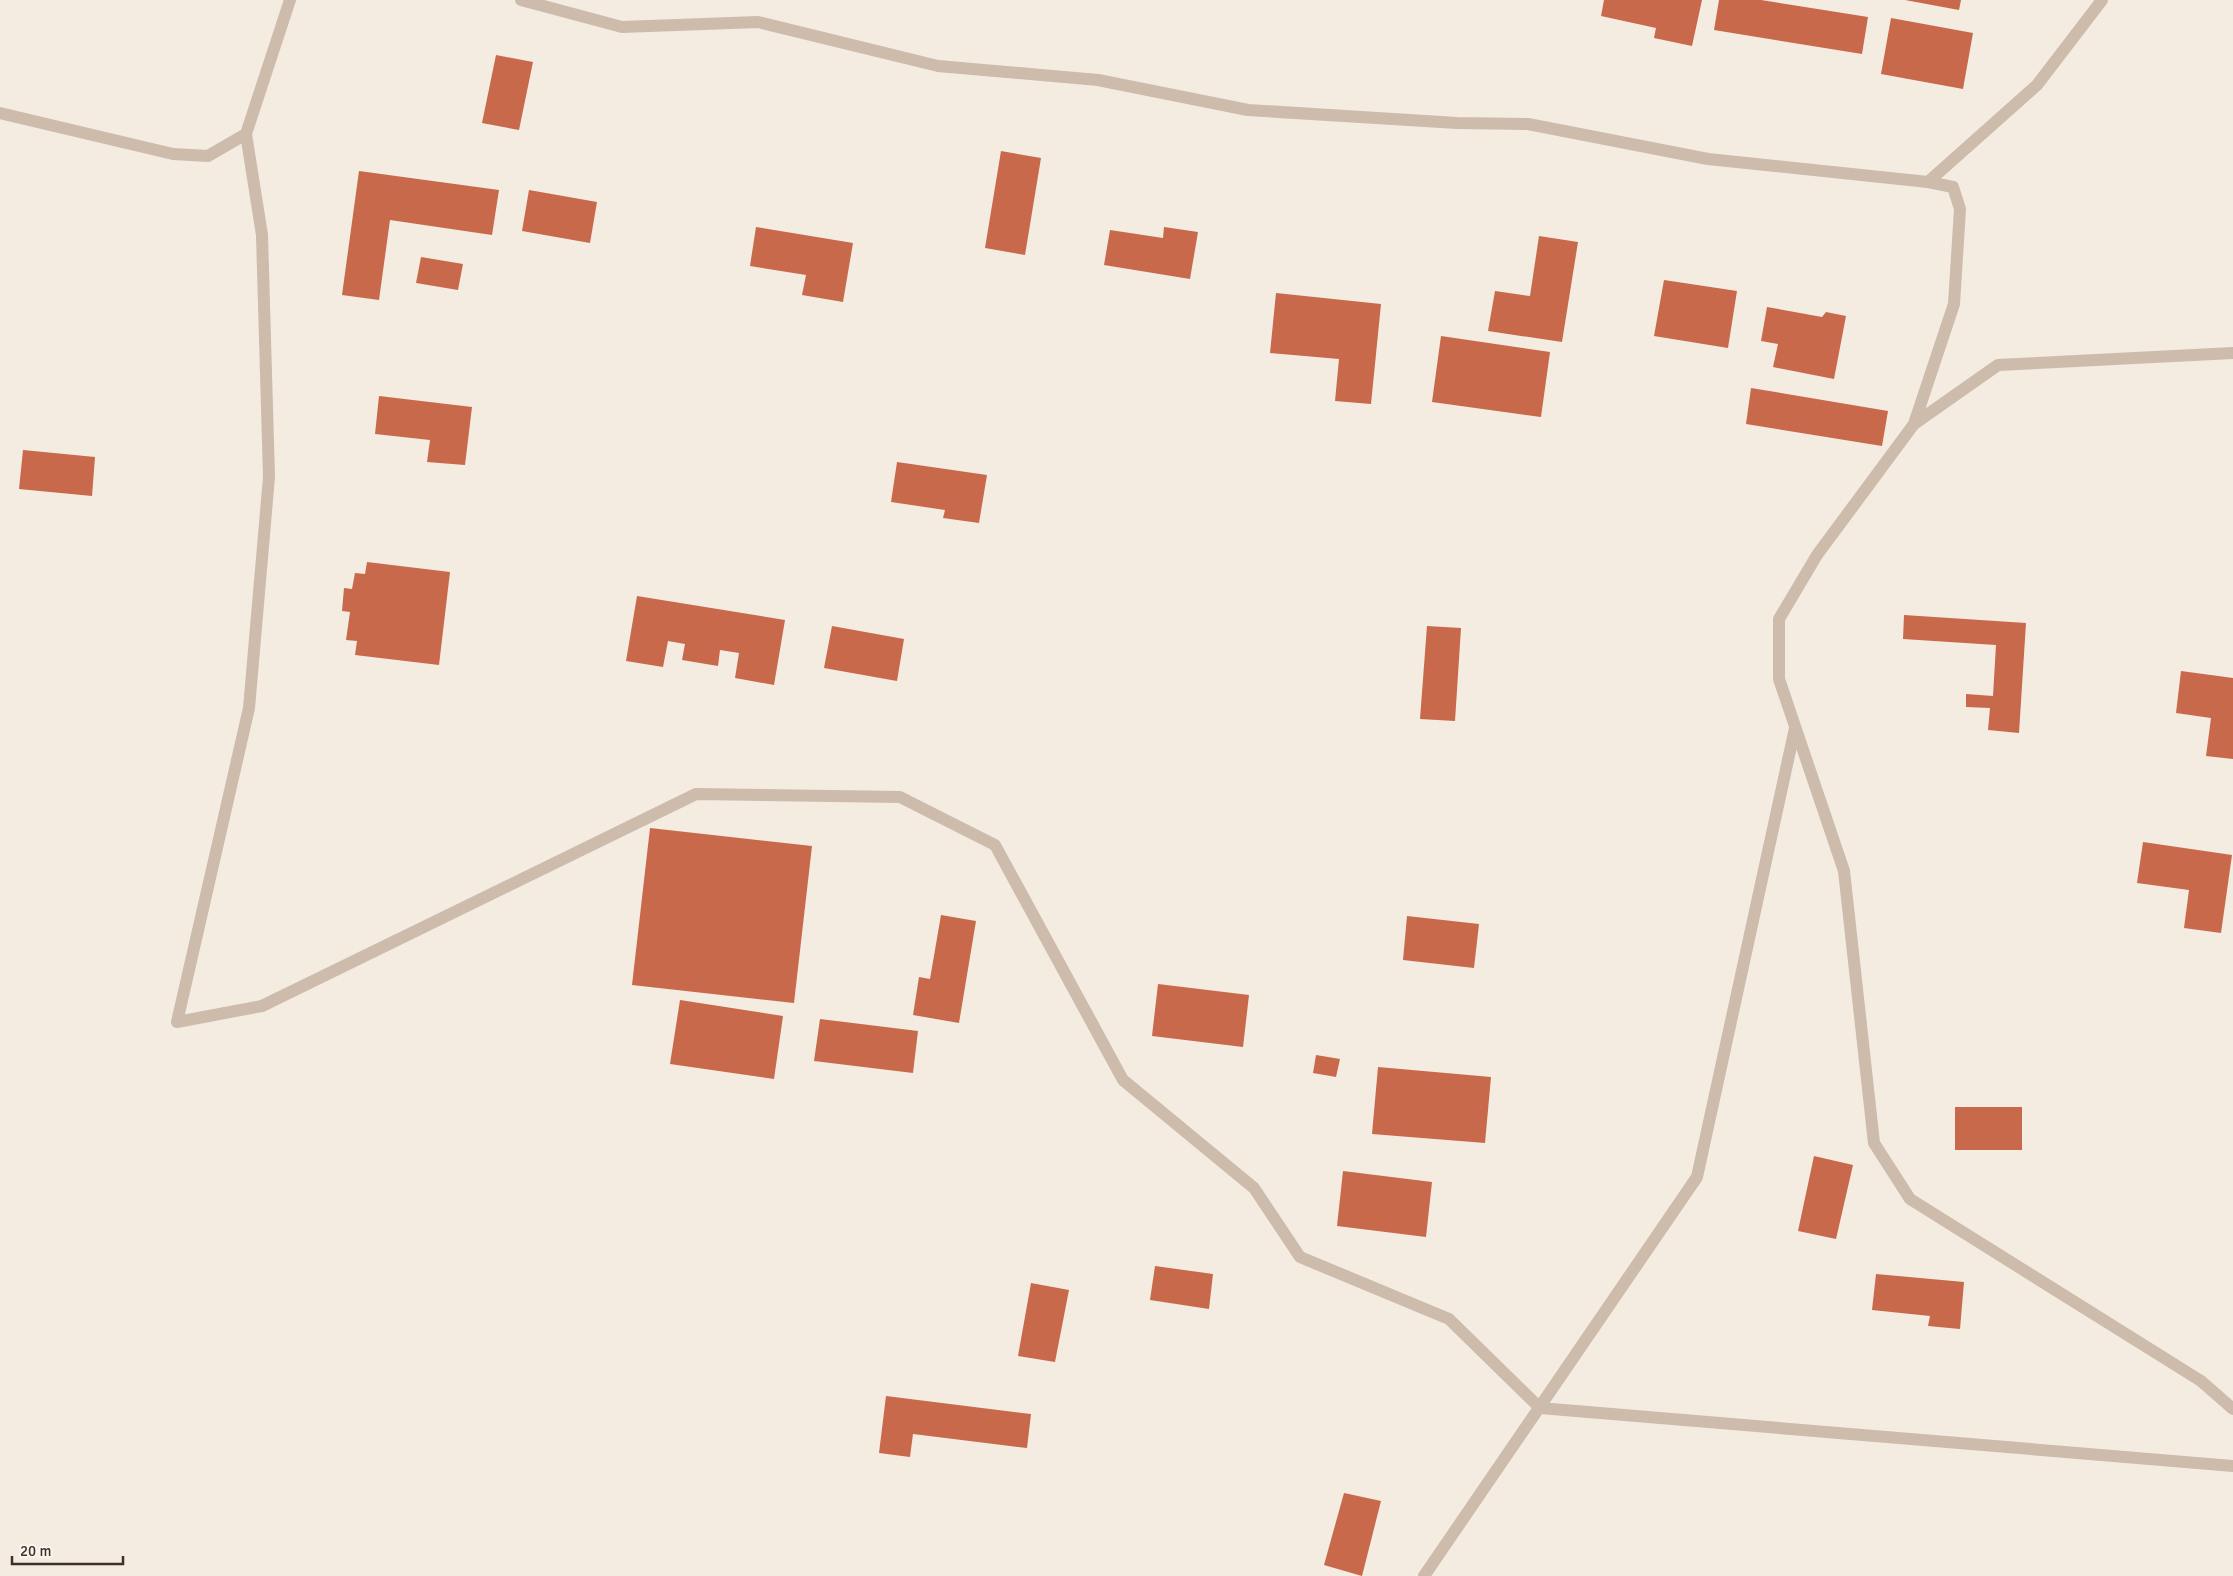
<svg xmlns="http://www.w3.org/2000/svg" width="2233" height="1576" viewBox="0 0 2233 1576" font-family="Signika,sans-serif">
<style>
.building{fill:#c8694b}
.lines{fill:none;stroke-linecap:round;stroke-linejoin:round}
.minor{stroke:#cdbbac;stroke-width:12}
</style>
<rect width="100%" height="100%" fill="#f4ebe1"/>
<path class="building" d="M 1604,0 L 1702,0 L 1692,46 L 1654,38 L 1656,28 L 1601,16 Z
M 1719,0 L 1761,0 L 1868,17 L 1862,54 L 1714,30 Z
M 1905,0 L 1961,0 L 1959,10 Z
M 1891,18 L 1973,33 L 1963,89 L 1881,74 Z
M 496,55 L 533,62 L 519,130 L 482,123 Z
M 1001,151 L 1041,158 L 1025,255 L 985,248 Z
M 359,171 L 499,190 L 492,235 L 390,220 L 379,300 L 342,295 Z
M 529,190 L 597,202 L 590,243 L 522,231 Z
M 756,227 L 853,243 L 843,302 L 802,295 L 806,275 L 750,266 Z
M 1164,227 L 1198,232 L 1190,279 L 1104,265 L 1110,230 L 1163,238 Z
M 1539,236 L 1578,242 L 1562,342 L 1488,331 L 1495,291 L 1530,296 Z
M 421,257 L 463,264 L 458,290 L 416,283 Z
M 1664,280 L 1737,291 L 1728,348 L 1654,336 Z
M 1276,293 L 1381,304 L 1371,404 L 1335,401 L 1339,359 L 1270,353 Z
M 1767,307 L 1822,317 L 1826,312 L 1846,316 L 1834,379 L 1773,367 L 1778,344 L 1761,341 Z
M 1441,336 L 1550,352 L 1541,417 L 1432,402 Z
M 1751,388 L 1888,411 L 1882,446 L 1746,424 Z
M 379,396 L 472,407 L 465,465 L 427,462 L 430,440 L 375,434 Z
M 23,450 L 95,457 L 92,496 L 19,489 Z
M 897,462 L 987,475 L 979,523 L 943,518 L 945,510 L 891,502 Z
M 367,562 L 450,572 L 439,665 L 355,655 L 357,641 L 346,640 L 350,612 L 342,611 L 344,588 L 352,589 L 355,573 L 365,574 Z
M 637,596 L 785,620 L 774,685 L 735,678 L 739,653 L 720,650 L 718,666 L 682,660 L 685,644 L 668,641 L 663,667 L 626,661 Z
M 1904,615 L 2026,623 L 2019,733 L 1988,730 L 1990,708 L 1966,707 L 1966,694 L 1993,696 L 1996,645 L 1903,639 Z
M 832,626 L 904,639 L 897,681 L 824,668 Z
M 1427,626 L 1461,628 L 1455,721 L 1420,719 Z
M 2181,671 L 2233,678 L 2233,759 L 2206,756 L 2211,718 L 2176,713 Z
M 650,828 L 812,846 L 794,1003 L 632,985 Z
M 2143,842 L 2232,855 L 2221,933 L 2184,928 L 2189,890 L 2137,883 Z
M 941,915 L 976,921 L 959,1023 L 913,1015 L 919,977 L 930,979 Z
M 1407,916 L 1479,924 L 1474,968 L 1403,960 Z
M 1158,984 L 1249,995 L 1243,1047 L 1152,1036 Z
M 680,1000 L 783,1016 L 774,1079 L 670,1064 Z
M 820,1019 L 918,1031 L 913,1073 L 814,1061 Z
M 1316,1055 L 1340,1059 L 1336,1077 L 1313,1073 Z
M 1378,1067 L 1491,1077 L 1485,1143 L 1372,1134 Z
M 1955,1107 L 2022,1107 L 2022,1150 L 1955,1150 Z
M 1814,1156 L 1853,1165 L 1836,1239 L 1798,1231 Z
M 1343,1171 L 1432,1182 L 1426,1237 L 1337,1226 Z
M 1155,1266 L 1213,1274 L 1209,1309 L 1150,1300 Z
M 1876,1274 L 1964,1282 L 1960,1329 L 1928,1326 L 1930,1316 L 1872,1310 Z
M 1031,1283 L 1069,1290 L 1055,1362 L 1018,1356 Z
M 886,1396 L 1031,1414 L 1027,1448 L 913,1434 L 910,1457 L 879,1453 Z
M 1344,1493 L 1381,1501 L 1362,1576 L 1324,1565 Z"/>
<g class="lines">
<path class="minor" d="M 521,0 L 622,27 L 758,22 L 938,66 L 1098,80 L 1248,110 L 1457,123 L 1528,124 L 1708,159 L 1928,182 L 1953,187 L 1960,209 L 1954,304 L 1914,424 L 1817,555 L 1779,619 L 1779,679 L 1844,871 L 1874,1143 L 1910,1199 L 2201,1381 L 2233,1409
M 0,113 L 173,154 L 208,156 L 246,134 L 290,0
M 246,134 L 262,235 L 269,477 L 249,708 L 177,1022 L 262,1006 L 696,794 L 900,797 L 995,845 L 1123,1080 L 1254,1188 L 1300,1257 L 1449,1319 L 1540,1408 L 2233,1466
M 1928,182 L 2037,85 L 2102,0
M 1914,424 L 1998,365 L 2233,353
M 1424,1576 L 1697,1177 L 1795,728"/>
</g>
<path d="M12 1556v8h111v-8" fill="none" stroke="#3b302b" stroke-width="2.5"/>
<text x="20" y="1556" font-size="15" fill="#3b302b" stroke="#fbf5ee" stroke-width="4" paint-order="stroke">20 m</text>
</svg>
